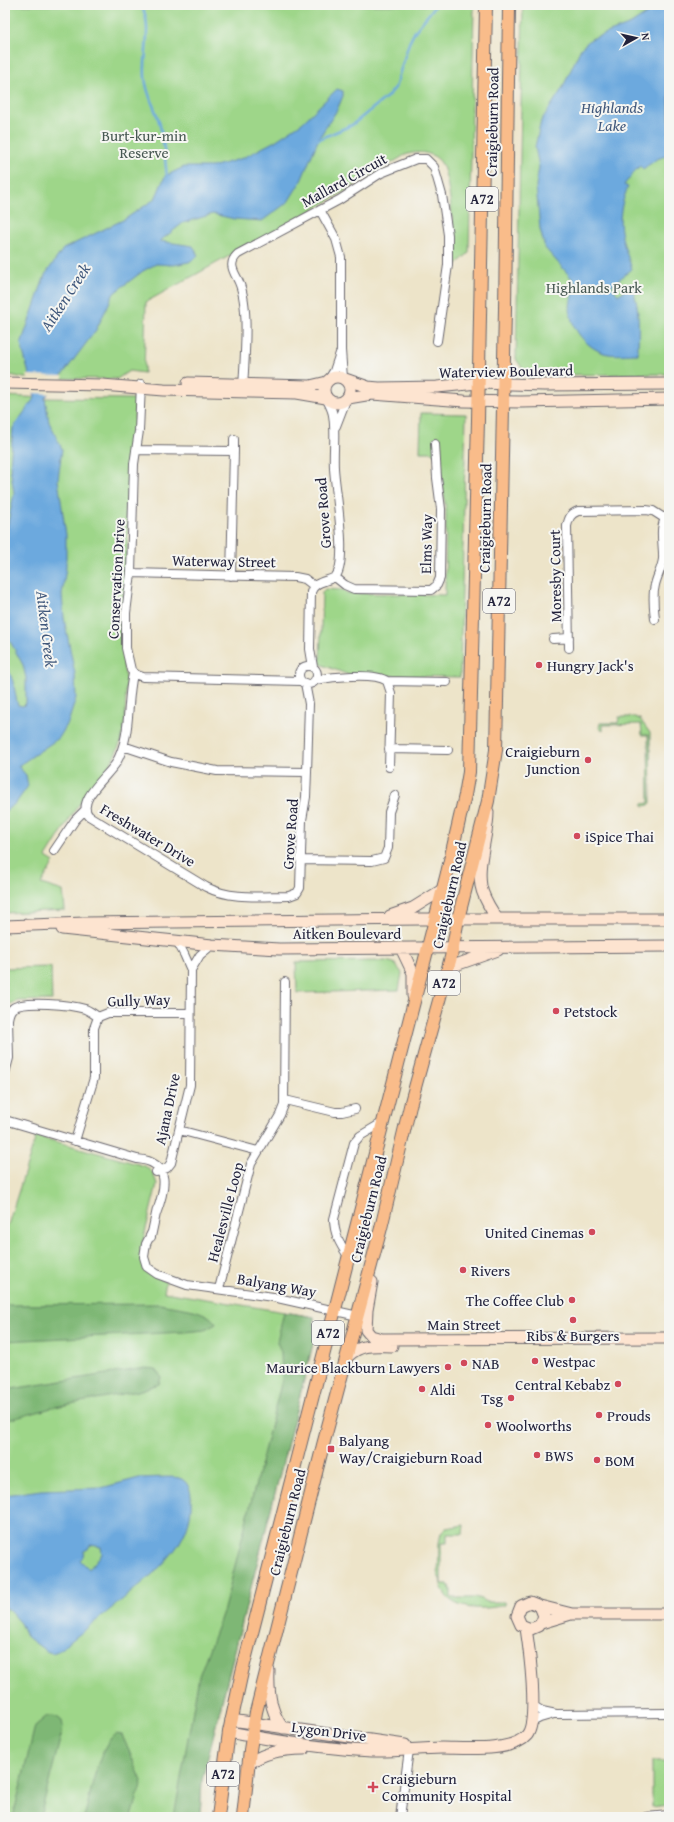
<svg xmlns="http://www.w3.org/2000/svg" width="674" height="1822" viewBox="0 0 674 1822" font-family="'Gentium Book Plus',serif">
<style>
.green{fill:#9ed689;stroke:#607c62}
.forest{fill:#7eb775;stroke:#506c58}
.water{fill:#6ca9de;stroke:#47668c;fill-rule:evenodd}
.pier{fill:#ede4c9}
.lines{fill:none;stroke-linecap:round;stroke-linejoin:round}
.stream{stroke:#6ca9de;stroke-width:2.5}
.street-casing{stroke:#69666d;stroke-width:10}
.secondary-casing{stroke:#69666d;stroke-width:13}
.primary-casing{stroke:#69666d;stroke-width:14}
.street{stroke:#fff;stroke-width:8}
.secondary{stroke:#fde4d0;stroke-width:11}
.primary{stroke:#f9bc8a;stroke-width:12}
.poi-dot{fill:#d1495b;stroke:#f6f6f2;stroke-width:1.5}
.labels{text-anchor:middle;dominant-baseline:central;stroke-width:4;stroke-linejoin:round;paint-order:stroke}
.shield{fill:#f6f6f2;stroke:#626272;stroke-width:1}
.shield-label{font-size:14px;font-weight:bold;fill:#22223b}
.street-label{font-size:15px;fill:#22223b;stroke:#f6f6f2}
.park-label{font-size:15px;fill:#475852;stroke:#f6f6f2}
.poi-label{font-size:15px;fill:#22223b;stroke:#f6f6f2;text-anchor:start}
.water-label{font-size:16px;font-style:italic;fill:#40587c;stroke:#f6f6f2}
</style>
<rect width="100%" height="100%" fill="#f6f6f2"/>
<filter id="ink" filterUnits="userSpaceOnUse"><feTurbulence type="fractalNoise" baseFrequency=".025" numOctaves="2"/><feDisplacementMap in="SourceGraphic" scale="8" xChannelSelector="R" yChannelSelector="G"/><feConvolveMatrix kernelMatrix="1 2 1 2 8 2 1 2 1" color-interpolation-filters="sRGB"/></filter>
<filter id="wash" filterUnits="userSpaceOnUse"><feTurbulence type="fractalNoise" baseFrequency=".012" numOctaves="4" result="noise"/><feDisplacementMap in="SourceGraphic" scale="16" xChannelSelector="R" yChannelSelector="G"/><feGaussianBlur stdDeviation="0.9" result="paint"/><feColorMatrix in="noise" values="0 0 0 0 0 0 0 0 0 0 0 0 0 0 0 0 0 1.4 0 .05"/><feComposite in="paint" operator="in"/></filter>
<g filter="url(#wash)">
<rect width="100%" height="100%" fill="#ede4c9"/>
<path class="green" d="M 5,5 L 474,5 L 469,253 L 451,269 C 452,254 454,238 453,223 C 451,210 448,169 439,160 C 430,151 416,151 405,155 L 318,207 L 146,302 L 144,373 L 129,371 L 117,379 L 24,378 L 5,374 Z
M 523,5 L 669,5 L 669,374 L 533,375 L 524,371 L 516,359 Z
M 5,396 L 45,398 L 135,399 L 134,435 L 129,459 L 127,563 L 121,620 L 124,670 L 127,681 L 126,688 L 125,721 L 121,742 L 110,765 L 77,807 L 46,857 L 54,862 L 41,884 L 63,891 L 65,910 L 5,913 Z
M 421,413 L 466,414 L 460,677 L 349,675 L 320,664 L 322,593 L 325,589 L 344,590 L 347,593 L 445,595 L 446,512 L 440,460 L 432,452 L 420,452 Z
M 619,717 L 635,717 L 640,719 L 650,733 L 651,803 L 649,805 L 644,806 L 642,804 L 649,803 L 648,735 L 642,735 L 641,724 L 603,725 L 603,731 L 599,728 L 600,723 L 618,723 Z
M 386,961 L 394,963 L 402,973 L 399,990 L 297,993 L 296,962 Z
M 51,967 L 52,1000 L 18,1001 L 5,1006 L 5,968 Z
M 36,1136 L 145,1166 L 153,1173 L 157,1184 L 142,1245 L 145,1269 L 166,1282 L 164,1292 L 314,1317 L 314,1340 L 202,1780 L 200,1817 L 5,1817 L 5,1225 L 8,1225 Z
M 464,1525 L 463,1534 L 447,1534 L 447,1543 L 441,1543 L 441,1584 L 448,1584 L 451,1590 L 451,1598 L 479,1598 L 486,1602 L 504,1602 L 505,1605 C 480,1611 442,1612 440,1578 L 438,1578 L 439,1543 L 441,1533 L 446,1528 Z
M 652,1761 L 669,1761 L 669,1805 L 652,1807 Z"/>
<path class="forest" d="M 160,1304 C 177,1308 207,1308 216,1324 L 205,1330 L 184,1332 L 5,1341 L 5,1305 Z
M 284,1312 L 314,1317 L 314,1340 L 202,1780 L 200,1817 L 174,1817 L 199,1676 L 224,1609 L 282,1380 L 281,1352 L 277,1342 Z
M 145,1368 L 156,1369 L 161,1377 L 159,1384 L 138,1391 L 55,1407 L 5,1421 L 5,1390 Z
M 47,1716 L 57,1717 L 62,1721 L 63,1728 L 40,1817 L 13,1817 L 35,1726 Z
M 115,1734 L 122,1735 L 142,1781 L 132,1817 L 84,1817 C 92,1792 96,1751 115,1734 Z"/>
<path class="water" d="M 660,5 L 669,5 L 669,155 L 657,159 L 643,169 L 640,166 L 634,172 L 624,185 L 628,187 C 614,220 621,237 632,269 L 611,286 L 618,295 L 631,286 C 641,305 638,332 638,354 C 628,354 614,356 604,353 C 586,347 571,329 570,310 C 570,301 573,291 576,283 L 545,248 L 540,229 L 536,186 L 539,167 L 535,147 L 541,121 L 562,89 L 581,48 L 591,39 L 631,24 Z
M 337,89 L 343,91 L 343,96 L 337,110 L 319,138 L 301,181 L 288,202 L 262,221 L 234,219 L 213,214 L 183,223 L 160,241 L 193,246 L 198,256 L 189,262 L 174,265 L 156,264 L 143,271 L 114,293 L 96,330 L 45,398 L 49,422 L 62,449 L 58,480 L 66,535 L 66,567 L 62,595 L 64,618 L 75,674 L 76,698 L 68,723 L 59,738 L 18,766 L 26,775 L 28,786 L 16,803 L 5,811 L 5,667 C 15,676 14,693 18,705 L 23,706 L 26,703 L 26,678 L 23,665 L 5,632 L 5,538 L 14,493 L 10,467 L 13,428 L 35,397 L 21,344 L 45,275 L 63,249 L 125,219 L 155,199 L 165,176 L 184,167 L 212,167 L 243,158 L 275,141 L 302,123 Z
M 139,1478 C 148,1478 172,1476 179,1478 C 187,1480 191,1490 191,1497 C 195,1544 154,1573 123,1599 C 101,1617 80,1634 58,1651 L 52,1653 L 46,1651 L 26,1636 L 20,1623 L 5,1606 L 5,1495 L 41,1490 L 101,1488 ZM 90,1545 L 101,1547 L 102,1554 L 89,1569 L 80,1560 L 83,1557 L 84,1551 L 88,1549 Z"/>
<path class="pier" d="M 27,375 L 64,376 L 51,394 L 32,393 Z"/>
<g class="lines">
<path class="stream" d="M 141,5 C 153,24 143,56 145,77 C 146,92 153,104 158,118 C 164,137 165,159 167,178
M 317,140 L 352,125 L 388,96 L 395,88 L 409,43 L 415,31 L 436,5"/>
</g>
</g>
<g filter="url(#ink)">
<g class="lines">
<g class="street-casing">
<path id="street" d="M 320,210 L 336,239 L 341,257 L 341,350 L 343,378
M 329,379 L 334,371 L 340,353
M 141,384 L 139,431 L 134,464 L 131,573 L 126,613 L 126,648 L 131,670 L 137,675 L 143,677 L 301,681
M 243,390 C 244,360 251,303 237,278 C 232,269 229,262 238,254 L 339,200 L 381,173 L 416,159 L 426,159 L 434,167 L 442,195 L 448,235 L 448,265 L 437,341
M 336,426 L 346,400
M 136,450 L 234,451 L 231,576
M 234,451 L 234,439
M 131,573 L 295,577 L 305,579 L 314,586
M 335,577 L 345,585 L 354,589 L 431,590 L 437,585 L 440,578 L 441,509 L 437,478 L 435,444
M 655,619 C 654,609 652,596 655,585 C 657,576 662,568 663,559 C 664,545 657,524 669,514
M 553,639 L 569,638
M 569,648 L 567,526 C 569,518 570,514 578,511 L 646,510 L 653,511 L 664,518
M299 675a9 9 0 1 1 18 0a9 9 0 1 1-18 0Z
M 313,667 L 310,649 L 311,592 C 315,581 326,582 335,577 C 349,563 335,489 334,468 C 333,450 336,433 333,415 C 332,409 329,404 326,398
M 133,674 C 126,704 132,735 116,763 C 108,776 75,801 89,816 L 206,887 C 232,900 260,896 289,896 L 297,893 L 300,888 L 302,820 L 306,797 L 307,772 L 309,704 L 305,683
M 315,680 C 331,677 374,672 387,681 L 391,693 L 389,767
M 387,681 L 447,682
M 123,746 L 171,762 L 217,771 L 307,772
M 389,749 L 448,750
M 54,851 L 75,820 L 85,810
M 301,860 L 372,861 L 384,858 L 388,848 L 389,812 L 395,795
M 191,970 L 200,955 L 212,945
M 5,1073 L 9,1058 L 8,1019 C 9,1014 10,1010 13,1008 C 24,1000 72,1005 85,1009 C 90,1011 94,1014 98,1017
M 285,1100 L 335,1112 L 342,1112 L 355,1109
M 5,1120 L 137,1159 C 173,1162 165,1190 156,1214
M 179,1130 L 258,1151
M 75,1141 L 94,1078 L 94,1028 L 98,1017 L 108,1013 L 190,1013
M 156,1172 L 167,1168 L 171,1163 L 190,1085 L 191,970 L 184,954 L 177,941
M 152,1232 L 146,1244 L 144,1257 L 147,1267 L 157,1274 L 187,1285 L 273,1297 L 358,1316
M 151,1237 L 157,1209
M 348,1256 C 340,1244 334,1234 334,1219 L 354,1143 L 360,1136 L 382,1123
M 219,1289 L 251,1164 L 280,1115 L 284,1105 L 285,982
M 532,1705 L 542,1711 L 556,1714 L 669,1713
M 532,1722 L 540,1718 L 554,1714
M 400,1817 L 409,1750
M 646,1817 L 669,1815"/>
</g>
<g class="secondary-casing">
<path id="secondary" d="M324 390a13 13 0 1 1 26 0a13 13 0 1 1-26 0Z
M 345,379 L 368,387 L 379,388 L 437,387 L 478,383 L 544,385 L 669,384
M 5,383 L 102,385 L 164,390 L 297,393 L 326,398
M 188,383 L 310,386 L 327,382
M 348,398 L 372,394 L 464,401 L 521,402 L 669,399
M 488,812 C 488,836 477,861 481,886 C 483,898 491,909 497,919
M 390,916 L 413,908 L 442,890
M 5,926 L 85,923 L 420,919 L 669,919
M 62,929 L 212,945 L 279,949 L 669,946
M 401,948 L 413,973 L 413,996
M 447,971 L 453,966 L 498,950
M 372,1282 L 367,1310 L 366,1330 L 371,1336 L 382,1339 L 669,1338
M 348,1356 C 363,1343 374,1346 392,1346
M 540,1606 L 572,1614 L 669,1614
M 541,1623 L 571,1614
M 538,1626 L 531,1629 L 521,1625 L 517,1616 L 521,1606 L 530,1602 L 540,1606 L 544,1616 L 541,1623
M 269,1671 C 268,1691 270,1712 283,1728
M 231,1720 L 405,1745
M 229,1732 C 276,1741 324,1749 372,1751 C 396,1752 419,1748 442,1748 C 463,1748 512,1753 527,1735 C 539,1720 529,1648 526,1628
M 248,1765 C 262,1752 285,1749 304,1749"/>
</g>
<g class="primary-casing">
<path id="primary" d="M 218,1817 L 229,1732 L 242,1672 L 447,873 L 465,795 L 469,772 L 478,420 L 486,5
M 243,1817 L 250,1750 L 256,1712 L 323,1445 L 381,1228 L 411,1102 L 451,957 L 458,919 L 488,801 L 496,750 L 505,309 L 509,5"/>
</g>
<use href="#street" class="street"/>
<use href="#secondary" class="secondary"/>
<use href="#primary" class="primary"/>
</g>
</g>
<g class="poi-dot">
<circle cx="539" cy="665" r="4"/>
<circle cx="588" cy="760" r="4"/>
<circle cx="577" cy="836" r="4"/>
<circle cx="556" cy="1011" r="4"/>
<circle cx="592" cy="1232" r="4"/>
<circle cx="463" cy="1270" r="4"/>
<circle cx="572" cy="1300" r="4"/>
<circle cx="573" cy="1320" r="4"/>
<circle cx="535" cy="1361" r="4"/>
<circle cx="464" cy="1363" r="4"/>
<circle cx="448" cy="1367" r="4"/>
<circle cx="618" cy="1384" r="4"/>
<circle cx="422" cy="1389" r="4"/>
<circle cx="511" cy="1398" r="4"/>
<circle cx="599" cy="1415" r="4"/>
<circle cx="488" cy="1425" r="4"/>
<rect x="327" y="1445" width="8" height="8" rx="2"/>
<circle cx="537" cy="1455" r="4"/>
<circle cx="597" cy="1460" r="4"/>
<path d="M371 1781h4v4h4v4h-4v4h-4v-4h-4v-4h4z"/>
</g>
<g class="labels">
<g class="shield">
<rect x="466" y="187" width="32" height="24" rx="3"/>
<rect x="483" y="589" width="32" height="24" rx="3"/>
<rect x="428" y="971" width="32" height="24" rx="3"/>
<rect x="312" y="1321" width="32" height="24" rx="3"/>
<rect x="207" y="1762" width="32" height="24" rx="3"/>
</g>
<g class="shield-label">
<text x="482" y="199">A72</text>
<text x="499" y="601">A72</text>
<text x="444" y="983">A72</text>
<text x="328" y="1333">A72</text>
<text x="223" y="1774">A72</text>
</g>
<g class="street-label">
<text transform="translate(492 122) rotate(-89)">Craigieburn Road</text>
<text transform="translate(344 180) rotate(-29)">Mallard Circuit</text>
<text transform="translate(506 371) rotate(-1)">Waterview Boulevard</text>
<text transform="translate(323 513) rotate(-94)">Grove Road</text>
<text transform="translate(485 518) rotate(-89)">Craigieburn Road</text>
<text transform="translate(426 544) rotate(-89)">Elms Way</text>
<text transform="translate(224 561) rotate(1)">Waterway Street</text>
<text transform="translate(555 576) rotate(-91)">Moresby Court</text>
<text transform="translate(116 579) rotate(-87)">Conservation Drive</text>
<text transform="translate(290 834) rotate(-86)">Grove Road</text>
<text transform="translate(148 835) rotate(31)">Freshwater Drive</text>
<text transform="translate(449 895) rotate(-77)">Craigieburn Road</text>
<text x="347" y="933">Aitken Boulevard</text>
<text transform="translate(139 1000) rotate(-2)">Gully Way</text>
<text transform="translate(167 1109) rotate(-78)">Ajana Drive</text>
<text transform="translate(368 1209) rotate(-76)">Craigieburn Road</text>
<text transform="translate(225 1212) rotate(-75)">Healesville Loop</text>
<text transform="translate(277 1285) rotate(10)">Balyang Way</text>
<text x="464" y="1324">Main Street</text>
<text transform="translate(287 1522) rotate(-76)">Craigieburn Road</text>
<text transform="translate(329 1731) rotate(7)">Lygon Drive</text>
</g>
<g class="park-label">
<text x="144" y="135">Burt-kur-min<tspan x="144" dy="17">Reserve</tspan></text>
<text x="594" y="287">Highlands Park</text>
</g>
<g class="poi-label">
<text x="547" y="665">Hungry Jack's</text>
<text x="580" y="751" text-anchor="end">Craigieburn<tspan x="580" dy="17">Junction</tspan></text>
<text x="585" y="836">iSpice Thai</text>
<text x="564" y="1011">Petstock</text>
<text x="584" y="1232" text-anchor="end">United Cinemas</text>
<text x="471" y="1270">Rivers</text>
<text x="564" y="1300" text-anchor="end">The Coffee Club</text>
<text x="573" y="1335" text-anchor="middle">Ribs &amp; Burgers</text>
<text x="543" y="1361">Westpac</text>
<text x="472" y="1363">NAB</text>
<text x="440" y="1367" text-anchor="end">Maurice Blackburn Lawyers</text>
<text x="610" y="1384" text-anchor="end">Central Kebabz</text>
<text x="430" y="1389">Aldi</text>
<text x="503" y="1398" text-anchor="end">Tsg</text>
<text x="607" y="1415">Prouds</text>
<text x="496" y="1425">Woolworths</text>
<text x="339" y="1440">Balyang<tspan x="339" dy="17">Way/Craigieburn Road</tspan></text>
<text x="545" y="1455">BWS</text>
<text x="605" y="1460">BOM</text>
<text x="382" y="1778">Craigieburn<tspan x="382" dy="17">Community Hospital</tspan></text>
</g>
<g class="water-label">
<text x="612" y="107">Highlands<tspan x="612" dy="18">Lake</tspan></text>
<text transform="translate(65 297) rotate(-57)">Aitken Creek</text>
<text transform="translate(47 629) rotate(83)">Aitken Creek</text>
</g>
</g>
<rect width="674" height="1822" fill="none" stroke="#f6f6f2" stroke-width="20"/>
<g transform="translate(636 38) rotate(82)" stroke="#f6f6f2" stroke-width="3" paint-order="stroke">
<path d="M0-3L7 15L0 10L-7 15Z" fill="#22223b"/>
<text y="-6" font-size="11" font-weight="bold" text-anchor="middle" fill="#22223b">N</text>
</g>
</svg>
